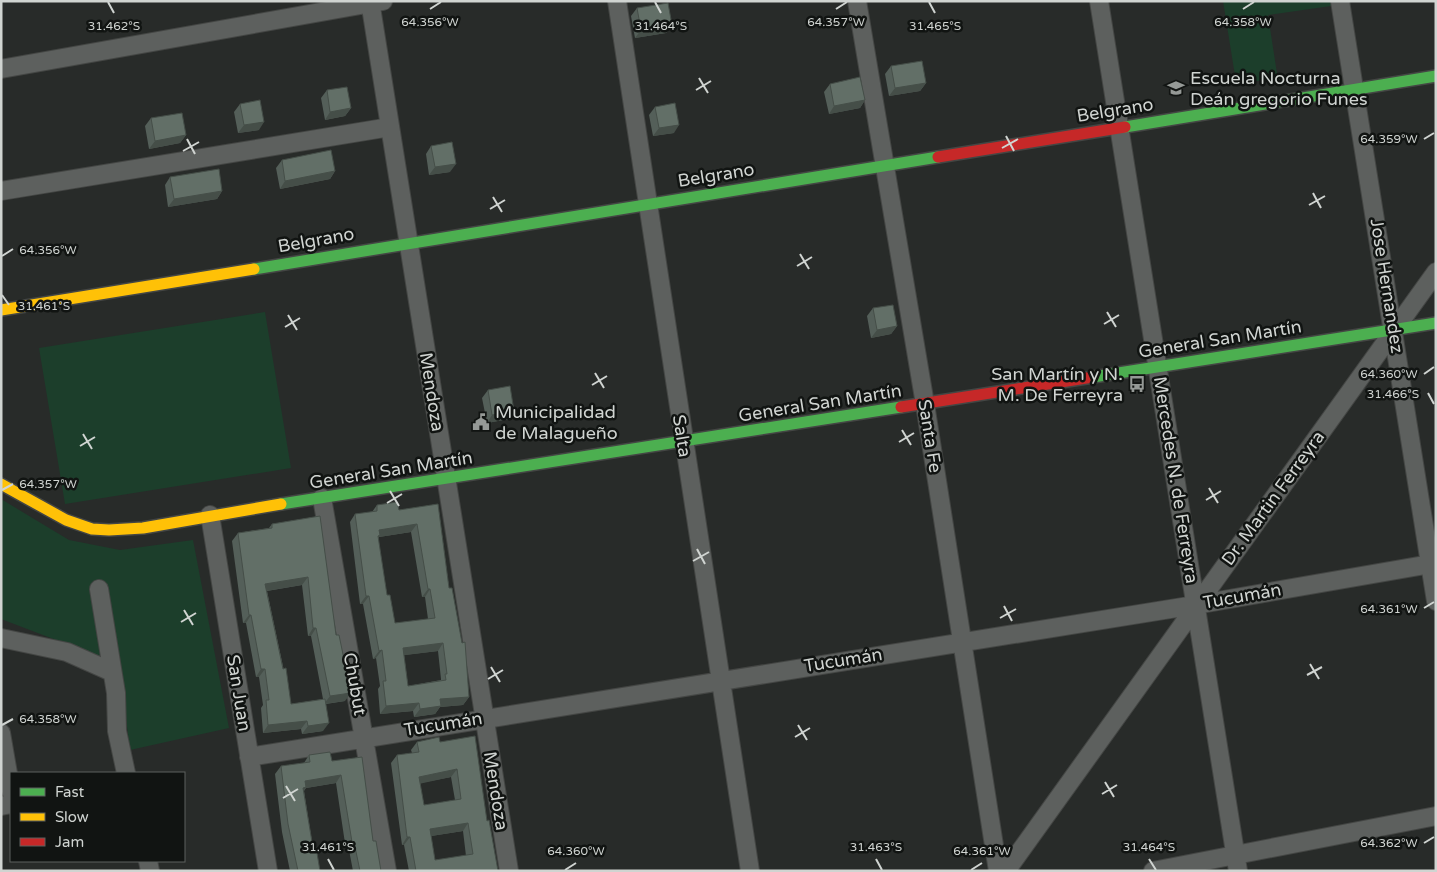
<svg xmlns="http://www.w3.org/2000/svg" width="1437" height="872" viewBox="0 0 1437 872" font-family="'Varela Round',sans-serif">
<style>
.green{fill:#1c3e2b}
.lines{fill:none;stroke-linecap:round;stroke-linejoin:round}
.street-casing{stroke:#444644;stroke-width:20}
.fast-casing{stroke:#444644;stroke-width:14}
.slow-casing{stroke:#444644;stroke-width:14}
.jam-casing{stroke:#444644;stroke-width:14}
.street{stroke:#5d605e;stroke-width:18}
.fast{stroke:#4caf50;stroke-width:11}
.slow{stroke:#ffc107;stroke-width:11}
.jam{stroke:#c62828;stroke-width:11}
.wall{fill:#545f59;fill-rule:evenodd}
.shaded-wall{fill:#454e48}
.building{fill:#626f67;stroke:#454e48;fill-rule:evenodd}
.ticks{fill:none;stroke:#d0d4d1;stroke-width:2}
.labels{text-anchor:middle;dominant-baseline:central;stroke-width:5;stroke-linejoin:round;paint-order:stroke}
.poi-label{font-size:18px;fill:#d0d4d1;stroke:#111412;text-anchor:start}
.street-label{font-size:18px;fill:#d0d4d1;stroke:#111412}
.ticks-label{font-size:12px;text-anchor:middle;fill:#d0d4d1;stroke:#111412;stroke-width:5;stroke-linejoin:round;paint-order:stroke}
</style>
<rect width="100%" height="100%" fill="#282b29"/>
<path class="green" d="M 1223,1 L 1331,1 L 1331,6 L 1268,15 L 1278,80 L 1236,82 Z
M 265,312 L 291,468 L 65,504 L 39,348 Z
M 1,499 L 69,540 L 120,550 L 193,540 L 229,728 L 130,750 L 119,664 L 1,619 Z"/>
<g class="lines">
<g class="street-casing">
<path id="street" d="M 370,1 L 509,871
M 617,1 L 750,871
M 857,1 L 925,404 L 998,871
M 1099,1 L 1238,871
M 1340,1 L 1436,601
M 1,69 L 383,1
M 1,191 L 390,127
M 322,498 L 387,871
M 210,515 L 268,871
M 99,589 L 116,693 L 117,731 L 126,773
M 1,638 L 67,652 L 112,672
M 1,733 L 11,791
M 249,757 L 1195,605 L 1436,563
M 1,806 L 11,804
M 148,861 L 150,871
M 1006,871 L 1436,272
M 1153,871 L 1436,816"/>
</g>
<g class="fast-casing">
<path id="fast" d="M 1125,127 L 1436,76
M 254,269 L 938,157
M 1093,377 L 1436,323
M 281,504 L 901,407"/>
</g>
<g class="slow-casing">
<path id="slow" d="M 1,310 L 254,269
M 1,484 L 66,520 L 92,529 L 109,530 L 143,528 L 281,504"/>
</g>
<g class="jam-casing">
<path id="jam" d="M 938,157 L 1125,127
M 901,407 L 1093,377"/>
</g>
<use href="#street" class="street"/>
<use href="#fast" class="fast"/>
<use href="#slow" class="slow"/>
<use href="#jam" class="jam"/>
</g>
<path class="wall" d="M 637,8 L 672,25 L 666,33 L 635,38 L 631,16 Z
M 891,66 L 926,83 L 920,91 L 889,96 L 885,74 Z
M 830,84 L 865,100 L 860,108 L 829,114 L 824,92 Z
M 327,90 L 351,108 L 345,116 L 325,120 L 321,98 Z
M 240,104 L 259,130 L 238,133 L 234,112 Z
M 655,107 L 674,133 L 653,136 L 649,115 Z
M 151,118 L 186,135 L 180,143 L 149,149 L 145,126 Z
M 431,146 L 450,172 L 429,175 L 426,154 Z
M 282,160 L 335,171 L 330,179 L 280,189 L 276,168 Z
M 170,177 L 222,191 L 217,199 L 168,207 L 165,185 Z
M 873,308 L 897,326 L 891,334 L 871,338 L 867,316 Z
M 488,390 L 514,411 L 509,419 L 487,423 L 482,398 Z
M 438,504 L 449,588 L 469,697 L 463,705 L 440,707 L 435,714 L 414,717 L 413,711 L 380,714 L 378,689 L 380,686 L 376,658 L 373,659 L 363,604 L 360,604 L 350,522 L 355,514 L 372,512 L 377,505 L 399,510 ZM 411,532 L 422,597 L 425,597 L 428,619 L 395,623 L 387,595 L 378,538 L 379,537 ZM 438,651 L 441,679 L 441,680 L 408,686 L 404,655 Z
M 320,516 L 345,701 L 326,704 L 323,731 L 302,734 L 301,729 L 263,733 L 261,708 L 263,705 L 259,677 L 256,677 L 246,623 L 243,623 L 232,541 L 238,533 L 269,528 L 272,524 ZM 302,585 L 308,636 L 311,636 L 323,699 L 291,704 L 267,591 Z
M 417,742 L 440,742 L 487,821 L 498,871 L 409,871 L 404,845 L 402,845 L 391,763 L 397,755 L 412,753 L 411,750 ZM 451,777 L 455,800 L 424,805 L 420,783 ZM 463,831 L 466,856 L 435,860 L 431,836 Z
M 309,755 L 332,761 L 362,757 L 373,841 L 381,871 L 353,871 L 349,850 L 346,850 L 336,783 L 306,788 L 304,791 L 313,848 L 320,871 L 290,871 L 282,832 L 275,774 L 281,766 L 304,763 Z"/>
<path class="shaded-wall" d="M 672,25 L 666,33 L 635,38 L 641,30 Z
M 926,83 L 920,91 L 889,96 L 895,88 Z
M 865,100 L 860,108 L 829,114 L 834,106 Z
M 351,108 L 345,116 L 325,120 L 330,112 Z
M 264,122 L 259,130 L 238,133 L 244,125 Z
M 679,125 L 674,133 L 653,136 L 659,128 Z
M 186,135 L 180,143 L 149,149 L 155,141 Z
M 456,164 L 450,172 L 429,175 L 435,167 Z
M 335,171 L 330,179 L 280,189 L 285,181 Z
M 222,191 L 217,199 L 168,207 L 174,199 Z
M 897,326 L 891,334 L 871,338 L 877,330 Z
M 514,411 L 509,419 L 487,423 L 492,415 Z
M 417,524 L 411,532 L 379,537 L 375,543 L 379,530 Z
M 308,577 L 302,585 L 260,592 L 265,584 Z
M 428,589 L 430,589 L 425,597 L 422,597 Z
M 366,596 L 369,596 L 363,604 L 360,604 Z
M 249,615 L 251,615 L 246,623 L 243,623 Z
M 313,628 L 316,628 L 311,636 L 308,636 Z
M 443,643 L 438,651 L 398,656 L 403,648 Z
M 382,650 L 376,658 L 373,659 L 379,651 Z
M 261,669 L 265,669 L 259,677 L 256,677 Z
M 351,693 L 345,701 L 324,704 L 330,696 Z
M 469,697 L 463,705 L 440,707 L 435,714 L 414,717 L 420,709 L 440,699 Z
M 419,703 L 413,711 L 380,714 L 386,706 Z
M 307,721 L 301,729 L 263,733 L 268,725 Z
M 329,723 L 323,731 L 302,734 L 308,726 Z
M 457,769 L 451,777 L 414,785 L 419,777 Z
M 341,775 L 336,783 L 306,788 L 300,795 L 305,781 Z
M 468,823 L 463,831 L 425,837 L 430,829 Z
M 407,837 L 410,837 L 404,845 L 402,845 Z
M 352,842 L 354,842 L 349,850 L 346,850 Z"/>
<path class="building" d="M 668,3 L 672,25 L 641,30 L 637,8 Z
M 922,61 L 926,83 L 895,88 L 891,66 Z
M 860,77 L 865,100 L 834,106 L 830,84 Z
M 347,87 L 351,108 L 330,112 L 327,90 Z
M 260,100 L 264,122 L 244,125 L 240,104 Z
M 675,103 L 679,125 L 659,128 L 655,107 Z
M 182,113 L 186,135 L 155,141 L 151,118 Z
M 452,142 L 456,164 L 435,167 L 431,146 Z
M 331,150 L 335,171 L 285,181 L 282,160 Z
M 219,169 L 222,191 L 174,199 L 170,177 Z
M 893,305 L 897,326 L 877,330 L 873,308 Z
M 510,386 L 514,411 L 492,415 L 488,390 Z
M 397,502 L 399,510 L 438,504 L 449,588 L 452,588 L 462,643 L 465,642 L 469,697 L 440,699 L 441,706 L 420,709 L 419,703 L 386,706 L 383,681 L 386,681 L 382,650 L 379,651 L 369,596 L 366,596 L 355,514 L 377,511 L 377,505 ZM 417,524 L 428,589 L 430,589 L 435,618 L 395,623 L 390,595 L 387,595 L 378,536 L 380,535 L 379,530 ZM 443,643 L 447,674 L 445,674 L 446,680 L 408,686 L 403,648 Z
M 320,516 L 336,635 L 339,635 L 351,693 L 330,696 L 316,628 L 313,628 L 308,577 L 265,584 L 283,669 L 286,668 L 291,704 L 325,699 L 329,723 L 308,726 L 307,721 L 268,725 L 266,700 L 269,700 L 265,669 L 261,669 L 251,615 L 249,615 L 238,533 L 272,528 L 272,524 Z
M 475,736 L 487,821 L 489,820 L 498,871 L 416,871 L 410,837 L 407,837 L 397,755 L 419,752 L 417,742 L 439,737 L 440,742 ZM 457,769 L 461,799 L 424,805 L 419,777 ZM 468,823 L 473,854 L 435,860 L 430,829 Z
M 330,752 L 332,761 L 362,757 L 373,841 L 376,841 L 381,871 L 360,871 L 354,842 L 352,842 L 341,775 L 305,781 L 306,787 L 303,788 L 313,848 L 316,847 L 320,871 L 298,871 L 288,824 L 281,766 L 310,762 L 309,755 Z"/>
<path class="ticks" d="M 108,2 L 114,13M 655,2 L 661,13M 929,2 L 935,13M 430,9 L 441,2M 836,9 L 847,2M 1243,9 L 1254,2M 699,78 L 708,93M 696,90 L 711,81M 1006,136 L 1014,151M 187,139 L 195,154M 1424,139 L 1434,133M 1002,148 L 1018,139M 183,151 L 199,142M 1313,193 L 1321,208M 493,197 L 502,212M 1309,205 L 1325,196M 490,209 L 505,200M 800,254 L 809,269M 2,256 L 13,249M 797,266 L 812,257M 2,295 L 9,305M 1107,312 L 1116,327M 288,315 L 297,330M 1104,324 L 1119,315M 285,327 L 300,318M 595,373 L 604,388M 1424,374 L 1434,367M 592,385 L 607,376M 1428,393 L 1434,404M 902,430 L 911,445M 83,434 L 92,449M 899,442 L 914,433M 80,446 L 95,437M 1209,488 L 1218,503M 2,490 L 13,484M 390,491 L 399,506M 1206,500 L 1221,491M 387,503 L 402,494M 697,549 L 705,564M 693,561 L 709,552M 1004,606 L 1012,621M 1424,608 L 1434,602M 184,610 L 193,625M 1000,618 L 1016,609M 181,622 L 196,613M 1310,664 L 1319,679M 491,667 L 500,682M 1307,675 L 1322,667M 488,679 L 503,670M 2,725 L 13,719M 798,725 L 807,740M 795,737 L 810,728M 1105,782 L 1114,797M 286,786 L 295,801M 1102,794 L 1117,785M 283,798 L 298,789M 1424,843 L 1434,837M 328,859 L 334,870M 876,859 L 882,870M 1149,859 L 1156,870M 565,870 L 576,863M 971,870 L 982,863"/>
<defs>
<g id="school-bare" transform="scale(1.35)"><path d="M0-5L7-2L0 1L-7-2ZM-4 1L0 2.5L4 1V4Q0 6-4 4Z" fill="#959996" stroke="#111412" stroke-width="2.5" paint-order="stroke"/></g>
<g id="bus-bare" transform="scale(1.35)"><path d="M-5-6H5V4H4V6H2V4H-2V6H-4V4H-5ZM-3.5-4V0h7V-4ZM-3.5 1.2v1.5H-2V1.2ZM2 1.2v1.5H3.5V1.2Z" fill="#959996" stroke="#111412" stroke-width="2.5" paint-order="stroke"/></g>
<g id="civic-bare" transform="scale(1.35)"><path d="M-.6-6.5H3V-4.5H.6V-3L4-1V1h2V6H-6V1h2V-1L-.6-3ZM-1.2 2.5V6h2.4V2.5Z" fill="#959996" stroke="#111412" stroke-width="2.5" paint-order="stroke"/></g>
</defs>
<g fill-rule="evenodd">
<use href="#school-bare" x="1176" y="88"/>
<use href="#bus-bare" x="1137" y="384"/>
<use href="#civic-bare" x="481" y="422"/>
</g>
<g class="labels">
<g class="poi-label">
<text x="1190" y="78">Escuela Nocturna<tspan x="1190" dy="21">Deán gregorio Funes</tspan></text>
<text x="1123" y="374" text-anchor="end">San Martín y N.<tspan x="1123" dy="21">M. De Ferreyra</tspan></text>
<text x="495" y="412">Municipalidad<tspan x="495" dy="21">de Malagueño</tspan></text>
</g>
<g class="street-label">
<text transform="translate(1115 110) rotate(-9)">Belgrano</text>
<text transform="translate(716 175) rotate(-9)">Belgrano</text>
<text transform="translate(316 240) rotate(-10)">Belgrano</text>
<text transform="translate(1387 286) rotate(81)">Jose Hernandez</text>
<text transform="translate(1220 339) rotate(-9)">General San Martín</text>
<text transform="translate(432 392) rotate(81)">Mendoza</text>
<text transform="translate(820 403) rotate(-9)">General San Martín</text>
<text transform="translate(682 436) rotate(81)">Salta</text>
<text transform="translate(930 436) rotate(81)">Santa Fe</text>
<text transform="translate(391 470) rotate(-9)">General San Martín</text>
<text transform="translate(1176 480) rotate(81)">Mercedes N. de Ferreyra</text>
<text transform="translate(1273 498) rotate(-54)">Dr. Martin Ferreyra</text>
<text transform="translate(1242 596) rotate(-10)">Tucumán</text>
<text transform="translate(843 660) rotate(-9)">Tucumán</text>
<text transform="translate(355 684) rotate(80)">Chubut</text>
<text transform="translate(239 693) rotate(81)">San Juan</text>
<text transform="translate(443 724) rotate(-9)">Tucumán</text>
<text transform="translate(496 791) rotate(81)">Mendoza</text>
</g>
</g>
<g class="ticks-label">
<text x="430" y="26">64.356°W</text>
<text x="836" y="26">64.357°W</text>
<text x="1243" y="26">64.358°W</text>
<text x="114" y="30">31.462°S</text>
<text x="935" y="30">31.465°S</text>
<text x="661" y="30">31.464°S</text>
<text x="1389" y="143">64.359°W</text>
<text x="48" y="254">64.356°W</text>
<text x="44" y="310">31.461°S</text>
<text x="1389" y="378">64.360°W</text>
<text x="1393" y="398">31.466°S</text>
<text x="48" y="488">64.357°W</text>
<text x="1389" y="613">64.361°W</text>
<text x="48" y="723">64.358°W</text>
<text x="1389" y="847">64.362°W</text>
<text x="328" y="851">31.461°S</text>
<text x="876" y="851">31.463°S</text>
<text x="1149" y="851">31.464°S</text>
<text x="576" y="855">64.360°W</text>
<text x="982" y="855">64.361°W</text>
</g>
<rect width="1437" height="872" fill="none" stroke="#d0d4d1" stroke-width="5"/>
<rect x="10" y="772" width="175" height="90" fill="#111412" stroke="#5d615e"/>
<rect x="20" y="788" width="25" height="8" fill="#4caf50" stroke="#5d615e"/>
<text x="55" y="797" font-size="15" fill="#d0d4d1">Fast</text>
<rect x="20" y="813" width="25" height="8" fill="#ffc107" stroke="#5d615e"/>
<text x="55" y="822" font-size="15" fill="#d0d4d1">Slow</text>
<rect x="20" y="838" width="25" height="8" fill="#c62828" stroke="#5d615e"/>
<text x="55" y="847" font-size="15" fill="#d0d4d1">Jam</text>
</svg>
